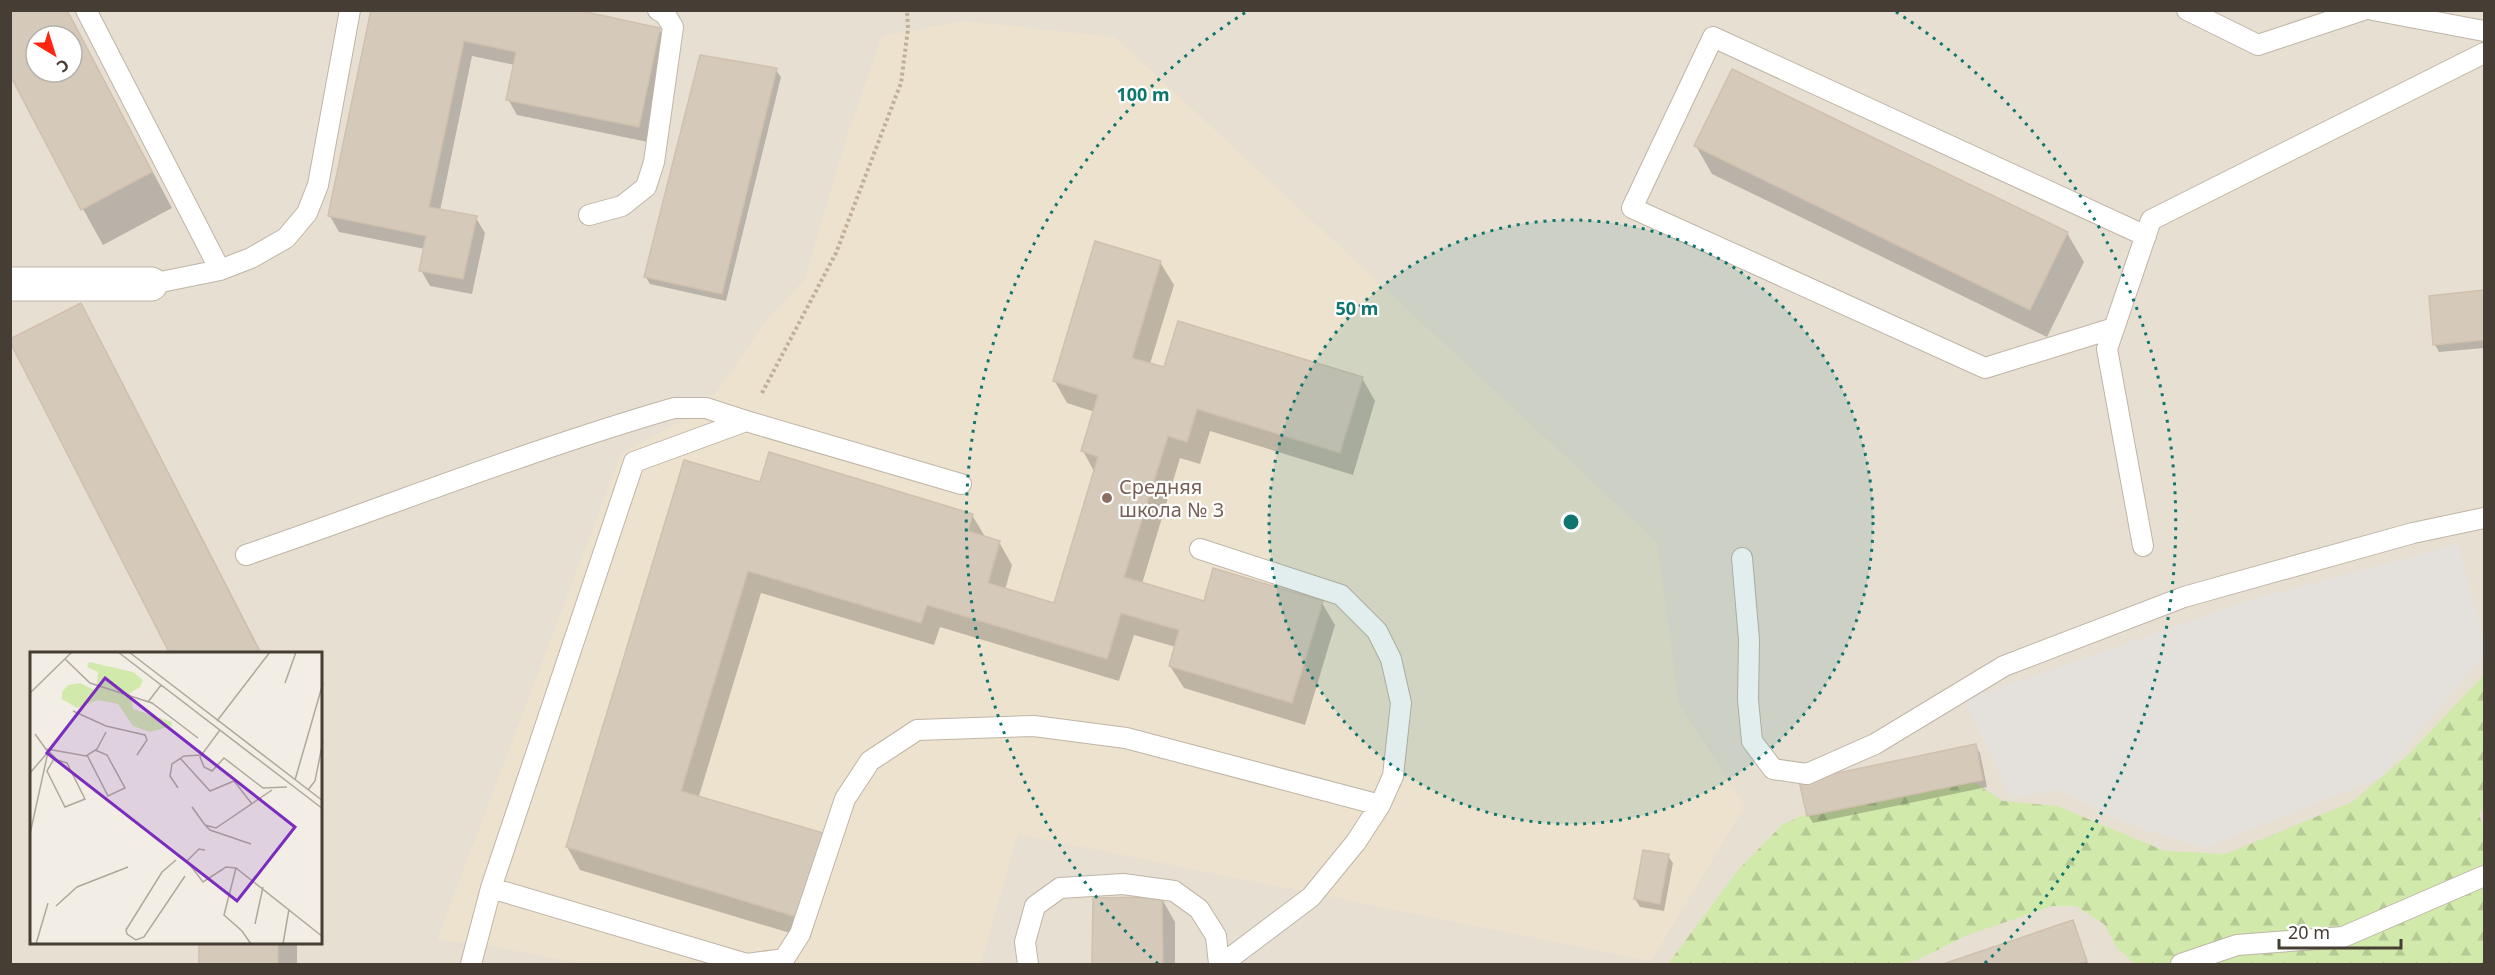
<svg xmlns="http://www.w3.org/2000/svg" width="2495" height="975" viewBox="0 0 2495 975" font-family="'Noto Sans',sans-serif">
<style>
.residential{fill:#e7dfd2;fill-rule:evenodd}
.education{fill:#ede2ce}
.forest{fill:url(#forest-firs)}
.parking{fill:#e4e1dd}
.shadow{fill:#0003;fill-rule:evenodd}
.building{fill:#d5c9ba;stroke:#d0c0ad;stroke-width:1.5;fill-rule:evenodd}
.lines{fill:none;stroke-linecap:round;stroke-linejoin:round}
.service-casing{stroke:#bfb5a7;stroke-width:22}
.minor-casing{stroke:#bfb5a7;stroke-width:35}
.path{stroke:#c1b098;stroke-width:4;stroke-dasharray:3 3;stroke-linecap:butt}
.service{stroke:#fff;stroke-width:20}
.minor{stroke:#fff;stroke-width:33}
.ring{fill:none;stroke:#0f766e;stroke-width:3;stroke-dasharray:3 6}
.education-dot{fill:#8d6e63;stroke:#fff;stroke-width:2}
.labels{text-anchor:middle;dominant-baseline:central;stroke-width:4.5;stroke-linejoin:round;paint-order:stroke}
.education-label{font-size:20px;fill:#785e54;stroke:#fff;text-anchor:start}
.inset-road{fill:none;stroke:#aea89e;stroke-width:1.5}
.view{fill:#7b2cbf;fill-opacity:0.15;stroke:#7b2cbf;stroke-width:3}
.inset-edge{fill:none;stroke:#463e34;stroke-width:3}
.centre{fill:#0f766e;stroke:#fff;stroke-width:3}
.ring-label{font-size:18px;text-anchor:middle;font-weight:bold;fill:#0f766e;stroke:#fff;stroke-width:4.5;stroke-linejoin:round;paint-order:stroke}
</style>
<defs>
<pattern id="forest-firs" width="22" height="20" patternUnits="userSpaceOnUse" patternTransform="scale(1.5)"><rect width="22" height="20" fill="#d1e9ab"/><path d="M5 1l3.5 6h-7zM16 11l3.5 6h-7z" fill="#b5c994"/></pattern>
</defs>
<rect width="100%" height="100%" fill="#f3eee5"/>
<path class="residential" d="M 11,11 L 2484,11 L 2484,964 L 11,964 ZM 36,36 L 72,36 L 72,72 L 36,72 ZM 32,654 L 321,654 L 321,944 L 32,944 Z"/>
<path class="education" d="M 965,21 L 1115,37 L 1657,542 L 1679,704 L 1745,806 L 1651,961 L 1018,834 L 981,964 L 581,964 L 476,943 L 437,940 L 621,454 L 706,408 L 765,322 L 805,279 L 845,142 L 882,36 Z"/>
<path class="forest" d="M 2484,675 L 2484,806 L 2479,815 L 2484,828 L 2484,964 L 2135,964 L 2117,948 L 2104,924 L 2076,906 L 2052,906 L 1965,936 L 1917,960 L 1902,964 L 1668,964 L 1738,870 L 1783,824 L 1894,777 L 1960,773 L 2003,801 L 2057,806 L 2165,851 L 2226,854 L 2352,802 L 2409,754 Z"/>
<path class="parking" d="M 2458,544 L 2484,642 L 2484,656 L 2380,778 L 2204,848 L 2127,824 L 2059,790 L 2010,798 L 1965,700 L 2244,602 Z"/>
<path class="shadow" d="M 10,10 L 67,10 L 172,208 L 103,245 L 83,209 ZM 36,36 L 72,36 L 72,72 L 36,72 Z
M 372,10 L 659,29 L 668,45 L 648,142 L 517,115 L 508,99 L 515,65 L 472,56 L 440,211 L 476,218 L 485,233 L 472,294 L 430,286 L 421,270 L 425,249 L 339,232 L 330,216 Z
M 776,70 L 781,77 L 726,301 L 650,284 L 645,276 Z
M 1696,146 L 2067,233 L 2084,262 L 2047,337 L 1712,174 Z
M 1160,262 L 1174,285 L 1150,364 L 1165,369 L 1362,378 L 1375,401 L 1353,475 L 1210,431 L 1200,464 L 1180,458 L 1142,584 L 1205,603 L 1322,603 L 1335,625 L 1305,725 L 1184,688 L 1170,666 L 1176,647 L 1134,635 L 1119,681 L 940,627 L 934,645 L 761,593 L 699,796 L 822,834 L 835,857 L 810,939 L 580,870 L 567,847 L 761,484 L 972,515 L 986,538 L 999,542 L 1012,565 L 1005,590 L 1055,605 L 1095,473 L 1083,451 L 1095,412 L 1067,403 L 1054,380 Z
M 2484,292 L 2484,348 L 2439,352 L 2435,345 L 2430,297 Z
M 80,305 L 101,341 L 262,654 L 172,654 Z
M 1975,746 L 1980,753 L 1987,787 L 1813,823 L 1808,815 Z
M 1668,856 L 1673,863 L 1664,911 L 1640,907 L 1635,899 Z
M 1162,899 L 1175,922 L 1175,964 L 1094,964 L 1094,900 Z
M 2072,922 L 2088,964 L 1948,964 Z
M 200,944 L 297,944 L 297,964 L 200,964 Z"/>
<path class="building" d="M 10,10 L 67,10 L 152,172 L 81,210 L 10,75 ZM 36,36 L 72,36 L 72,72 L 36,72 Z
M 371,10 L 577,10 L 660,28 L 639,127 L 506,100 L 516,52 L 464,41 L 429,207 L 477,216 L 463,279 L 419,271 L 426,236 L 328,216 Z
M 700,55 L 777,68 L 722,294 L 644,277 Z
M 1732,69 L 2068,232 L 2030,310 L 1694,146 Z
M 1095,241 L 1161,261 L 1132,358 L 1164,367 L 1178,321 L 1363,377 L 1340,453 L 1197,409 L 1187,442 L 1168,436 L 1124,577 L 1204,601 L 1213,568 L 1323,601 L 1292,703 L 1169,666 L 1179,630 L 1121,613 L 1107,659 L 927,605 L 921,623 L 748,571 L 681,791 L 823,833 L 797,917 L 566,847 L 684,460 L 760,482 L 769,452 L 973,514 L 968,531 L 1000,541 L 988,583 L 1054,603 L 1098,457 L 1081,451 L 1098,395 L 1053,381 Z
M 2484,290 L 2484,340 L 2433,345 L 2429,296 Z
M 81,303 L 261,654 L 170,654 L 10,342 L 10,339 Z
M 1976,744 L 1983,780 L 1807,816 L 1799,781 Z
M 1643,850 L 1669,854 L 1660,904 L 1634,899 Z
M 1162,897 L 1163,964 L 1092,964 L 1093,898 Z
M 2073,920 L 2087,961 L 2077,964 L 1943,964 Z
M 199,944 L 278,944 L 278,964 L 199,964 Z"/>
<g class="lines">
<g class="service-casing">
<path id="service" d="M 86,10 L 220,270
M 2187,10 L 2258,45 L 2363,10
M 2373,10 L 2484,31
M 589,215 L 622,206 L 646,187 L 654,162 L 673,27 L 665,14 L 658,10
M 151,284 L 220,270 L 251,258 L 286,238 L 307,213 L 318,185 L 350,10
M 2114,328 L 1985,368 L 1632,208 L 1713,37 L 2146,236
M 2143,546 L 2107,349 L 2151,220 L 2484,53
M 1200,549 L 1341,595 L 1377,631 L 1391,659 L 1401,703 L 1393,776 L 1380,805 L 1356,842 L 1311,897 L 1222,964
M 246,555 C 389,506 529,450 674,408 L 706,408 L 746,421
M 1742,558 L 1749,640 L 1748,700 L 1752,741 L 1773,769 L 1807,774 L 1875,744 L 2004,666 L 2184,597 L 2413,533 L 2484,518
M 491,888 L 747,964 L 784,959 L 800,934 L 845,799 L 870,761 L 917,730 L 1034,726 L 1126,738 L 1380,805
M 471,964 L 491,888 L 634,462 L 746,421 L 961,484
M 1028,964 L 1025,942 L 1035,906 L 1060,888 L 1123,884 L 1174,891 L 1199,909 L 1216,936 L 1219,964
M 2181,964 L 2237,945 L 2343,937 L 2484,876"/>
</g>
<g class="minor-casing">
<path id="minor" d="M 10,284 L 151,284"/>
</g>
<path class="path" d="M 762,393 L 836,253 L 901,83 L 908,29 L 907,10"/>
<use href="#service" class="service"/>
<use href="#minor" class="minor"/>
</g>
<circle cx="1571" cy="522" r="302" fill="#0f766e" fill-opacity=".12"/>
<g class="ring">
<circle cx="1571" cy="522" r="302"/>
<path d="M1158 964A605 605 0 0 1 1246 12M1896 12A605 605 0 0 1 1984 964"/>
</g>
<circle class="education-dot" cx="1107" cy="498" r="6"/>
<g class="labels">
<g class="education-label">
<text x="1119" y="486">Средняя<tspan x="1119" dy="23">школа № 3</tspan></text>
</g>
</g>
<g transform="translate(30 652)">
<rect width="292" height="292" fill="#f3eee5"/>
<path d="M 59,10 L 103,20 L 113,28 L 110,35 L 100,41 L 103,57 L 142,70 L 142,74 L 120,80 L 103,74 L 88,52 L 68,48 L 47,56 L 32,47 L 32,40 L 38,33 L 50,31 L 66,39 L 68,20 L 57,15 Z" fill="#d1e9ab"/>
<path class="inset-road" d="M 88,0 L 293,157M 99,0 L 293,149M 35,7 L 60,31 L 122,51 L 168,86M 255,31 L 266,0M 0,41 L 42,0M 118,50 L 131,33M 43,59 L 76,74 L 115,83 L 117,88 L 107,103M 187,69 L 240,0M 190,78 L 170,105 L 174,115 L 182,119 L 194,106 L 233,136 L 257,135M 17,97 L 27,108 L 37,111 L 55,147 L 35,155 L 17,119 L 25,105M 17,97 L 56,104 L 67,97 L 76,80M 57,103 L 78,144 L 95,136 L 77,103 L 65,98M 150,106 L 180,139 L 204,129 L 222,152M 0,121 L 18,100M 265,128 L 293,31M 148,136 L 140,124 L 142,112 L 154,104 L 172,103M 278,138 L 285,129 L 293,89M 162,155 L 175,173 L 186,176 L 242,138M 175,173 L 180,178 L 221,192M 0,182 L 18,100 L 5,82M 175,198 L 169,197 L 157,209 L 173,230 L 196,215 L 206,216 L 293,285M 146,208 L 132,220 L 96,278 L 97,282 L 106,288 L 114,285 L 155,224M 206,216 L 194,263 L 212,279 L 221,292M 26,254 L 47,235 L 98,215M 225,272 L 233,235M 6,292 L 18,251M 253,292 L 259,257"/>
<path class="view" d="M 75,26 L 265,175 L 207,249 L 17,101 Z"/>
<rect width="292" height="292" class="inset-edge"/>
</g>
<circle cx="1571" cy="522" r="9" class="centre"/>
<g class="ring-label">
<text x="1143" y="101">100 m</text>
<text x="1357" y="315">50 m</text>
</g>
<rect width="2495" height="975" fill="none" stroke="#463e34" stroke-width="24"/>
<g transform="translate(54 54) rotate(142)"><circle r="28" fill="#ffffff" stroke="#b5b2ae" stroke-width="1.5"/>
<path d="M0-4.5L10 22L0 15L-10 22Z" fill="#ff2510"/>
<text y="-9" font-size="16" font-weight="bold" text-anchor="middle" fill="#463e34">С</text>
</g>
<path d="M2279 939v9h122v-9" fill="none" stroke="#463e34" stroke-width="3"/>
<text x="2288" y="939" font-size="18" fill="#463e34" stroke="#ffffff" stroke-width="4.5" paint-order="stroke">20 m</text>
</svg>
